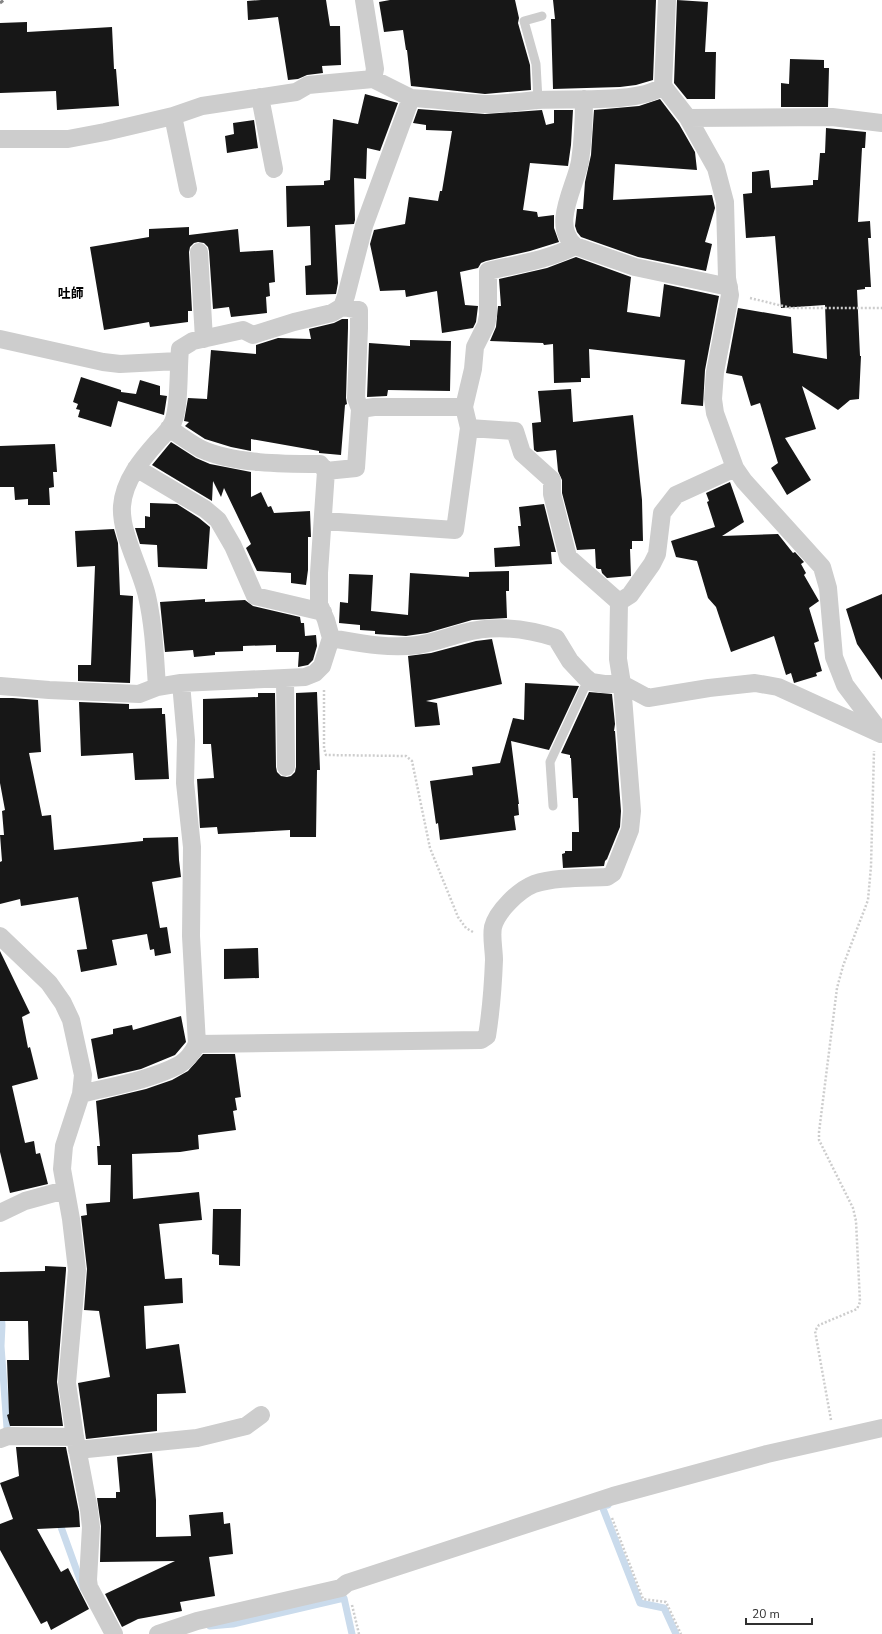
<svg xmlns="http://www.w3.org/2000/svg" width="882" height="1634" viewBox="0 0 882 1634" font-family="'Nunito Sans','Noto Sans JP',sans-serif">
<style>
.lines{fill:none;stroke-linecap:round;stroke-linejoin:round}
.stream{stroke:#cadbec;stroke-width:7}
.building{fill:#171717}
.path{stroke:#cdcdcd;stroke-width:2.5;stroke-dasharray:2 2;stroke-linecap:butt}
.lane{stroke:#cdcdcd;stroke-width:9}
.street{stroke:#cdcdcd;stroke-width:18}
.rail{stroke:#858585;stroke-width:3;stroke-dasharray:4 3;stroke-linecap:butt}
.labels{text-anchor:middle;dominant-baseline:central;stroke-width:4;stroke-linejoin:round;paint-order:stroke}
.quarter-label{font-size:13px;font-weight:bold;fill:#000;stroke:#fff}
</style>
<rect width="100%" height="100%" fill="#fff"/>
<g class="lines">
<path class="stream" d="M 0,1301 L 2,1325 L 1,1346 L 7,1428
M 608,1505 L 602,1506 L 640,1603 L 664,1608 L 676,1634
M 61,1518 L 61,1527 L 83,1588
M 210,1626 L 233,1624 L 344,1598 L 352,1634"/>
</g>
<path class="building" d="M 261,0 L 326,0 L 330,26 L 340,26 L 341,65 L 322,66 L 323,73 L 307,75 L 298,79 L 288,80 L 278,17 L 248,20 L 247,1 Z
M 390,0 L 515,0 L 519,18 L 518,23 L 530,65 L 531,90 L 485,94 L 411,86 L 407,50 L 406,50 L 403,30 L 384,32 L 379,2 Z
M 553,0 L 656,0 L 653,80 L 636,85 L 620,87 L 553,89 L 551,19 L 555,19 Z
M 677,0 L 708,2 L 705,52 L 716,52 L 715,99 L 687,99 L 674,83 Z
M 27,22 L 27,32 L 112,27 L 114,69 L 116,69 L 119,106 L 57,110 L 56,91 L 0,93 L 0,23 Z
M 790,59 L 824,60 L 824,68 L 829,68 L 828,107 L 781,107 L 781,83 L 789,84 Z
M 365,94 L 398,103 L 380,151 L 367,148 L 366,179 L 354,178 L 355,220 L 354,224 L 335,225 L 338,283 L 336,294 L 306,295 L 305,266 L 311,265 L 310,226 L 287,227 L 286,186 L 324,185 L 324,181 L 330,180 L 333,119 L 358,124 Z
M 660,99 L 679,124 L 695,152 L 697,170 L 615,164 L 613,200 L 712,195 L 715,208 L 705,242 L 712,244 L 706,271 L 638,257 L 581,237 L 577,232 L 575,226 L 577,209 L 583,209 L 585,182 L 591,155 L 594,110 L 639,106 Z
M 418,109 L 485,114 L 542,110 L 546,125 L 554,123 L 554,110 L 573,110 L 571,145 L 568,166 L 530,163 L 523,210 L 537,212 L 538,217 L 554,215 L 554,228 L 559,242 L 530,251 L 486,261 L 481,263 L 478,268 L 460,272 L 465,305 L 478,306 L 476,322 L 473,328 L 442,333 L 437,291 L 406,297 L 405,290 L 380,291 L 370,244 L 374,230 L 405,224 L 409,197 L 438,201 L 440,191 L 442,191 L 452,131 L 426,130 L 426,125 L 413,123 Z
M 254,120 L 258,148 L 227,153 L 225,136 L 234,134 L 233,123 Z
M 826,128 L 866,132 L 865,148 L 862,148 L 858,222 L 870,221 L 871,238 L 868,238 L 871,287 L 865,287 L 865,289 L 857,290 L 860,356 L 861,356 L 859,399 L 850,400 L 838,410 L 802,386 L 816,429 L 785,438 L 811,480 L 787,495 L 771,468 L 778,463 L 760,403 L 751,406 L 742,376 L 726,373 L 738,308 L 791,317 L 793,353 L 827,359 L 825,305 L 781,308 L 775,236 L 746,238 L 743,194 L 752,193 L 752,172 L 769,170 L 771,188 L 813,185 L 813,180 L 818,180 L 820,153 L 825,153 Z
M 189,227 L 189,235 L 238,229 L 240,252 L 273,250 L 275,282 L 269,283 L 270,296 L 266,297 L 267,313 L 231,317 L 229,307 L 213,309 L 209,251 L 208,247 L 204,243 L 198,242 L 194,243 L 190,247 L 189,252 L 192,311 L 188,311 L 188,322 L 150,327 L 149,322 L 104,330 L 90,247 L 149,237 L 149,229 Z
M 576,257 L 631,277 L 627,312 L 660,317 L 664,284 L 719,296 L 705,370 L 703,406 L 681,404 L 685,360 L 589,349 L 590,378 L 581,378 L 581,382 L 554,383 L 553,344 L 544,345 L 543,343 L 490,341 L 496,327 L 498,306 L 501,306 L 499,279 L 547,268 Z
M 342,319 L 348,319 L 348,328 L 346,398 L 347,404 L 345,405 L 341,455 L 319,453 L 319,451 L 251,439 L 251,451 L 231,447 L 205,439 L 185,426 L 189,422 L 184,421 L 188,398 L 207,399 L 211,350 L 256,354 L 256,345 L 278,338 L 311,339 L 309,329 L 334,323 Z
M 410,340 L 451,341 L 450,391 L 388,390 L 387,396 L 367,397 L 369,343 L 410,346 Z
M 81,377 L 121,390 L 121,392 L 136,394 L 140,380 L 160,386 L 160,395 L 167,396 L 164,415 L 118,401 L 111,427 L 78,417 L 80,410 L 76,409 L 78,404 L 73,402 Z
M 571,389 L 573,422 L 633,415 L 642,500 L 643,541 L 632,541 L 632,549 L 630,549 L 631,576 L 607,578 L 602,573 L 601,569 L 598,569 L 596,568 L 595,549 L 577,550 L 562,493 L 562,480 L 558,471 L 556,450 L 537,452 L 534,450 L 532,423 L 541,422 L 538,391 Z
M 171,442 L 196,458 L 210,464 L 251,472 L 251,497 L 261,492 L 268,507 L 271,506 L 274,513 L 310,511 L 311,537 L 308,537 L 308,570 L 306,585 L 291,583 L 291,573 L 257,571 L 246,548 L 251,544 L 224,488 L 221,497 L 213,481 L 212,501 L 152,465 Z
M 55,444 L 57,472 L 53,472 L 54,487 L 49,488 L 50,505 L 28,505 L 28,499 L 15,500 L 14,487 L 0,487 L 0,446 Z
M 730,482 L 744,522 L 722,536 L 778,534 L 793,553 L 795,552 L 804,562 L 801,564 L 806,573 L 804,575 L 819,601 L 809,608 L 819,641 L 814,643 L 822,671 L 816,673 L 817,676 L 794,683 L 791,673 L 786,675 L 774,636 L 731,652 L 716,607 L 708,598 L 697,561 L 676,557 L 671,541 L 715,527 L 707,502 L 709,501 L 706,493 Z
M 150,503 L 177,504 L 199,518 L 210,527 L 207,569 L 158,567 L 157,545 L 140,544 L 135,528 L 145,528 L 145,516 L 150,517 Z
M 544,504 L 556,552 L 551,552 L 552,564 L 495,567 L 494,548 L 520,546 L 518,526 L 521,526 L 519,507 Z
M 114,529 L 118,543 L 120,595 L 133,596 L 130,683 L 78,681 L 78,665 L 91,665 L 95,566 L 77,567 L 75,531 Z
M 509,571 L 509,591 L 506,591 L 507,618 L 472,620 L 427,633 L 406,636 L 375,634 L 375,631 L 360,630 L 360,625 L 339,623 L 340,602 L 348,603 L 349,574 L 373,575 L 371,611 L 408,615 L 410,573 L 469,577 L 469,572 Z
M 882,594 L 882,680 L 857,644 L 846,609 Z
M 205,599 L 205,602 L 245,600 L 253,606 L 300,617 L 301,623 L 304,623 L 305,636 L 316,635 L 317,646 L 313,660 L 308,665 L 298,667 L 299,652 L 276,652 L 276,645 L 243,646 L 243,651 L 215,652 L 215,655 L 194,657 L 193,650 L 165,652 L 160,602 Z
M 492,639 L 502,684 L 426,701 L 437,703 L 440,725 L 415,727 L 408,656 L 431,653 L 476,641 Z
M 525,683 L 579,686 L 549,750 L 511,741 L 519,804 L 518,804 L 519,815 L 514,816 L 516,830 L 440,840 L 438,823 L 436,824 L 430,781 L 473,775 L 472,767 L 500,763 L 513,718 L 524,720 Z
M 317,692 L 320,770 L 317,770 L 316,837 L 290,837 L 290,830 L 218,834 L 217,827 L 200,828 L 197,779 L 214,778 L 211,744 L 203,744 L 203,699 L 258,697 L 258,693 L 275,693 L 276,767 L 277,772 L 281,776 L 287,777 L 291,776 L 295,772 L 296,767 L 296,693 Z
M 589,692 L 612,694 L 615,724 L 614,731 L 615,731 L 621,811 L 620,827 L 607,859 L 605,861 L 604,866 L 563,868 L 562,854 L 565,853 L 565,851 L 572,851 L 572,832 L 579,832 L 578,798 L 573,798 L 571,758 L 570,758 L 570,755 L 561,753 Z
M 0,698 L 13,698 L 38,700 L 41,752 L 29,753 L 42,816 L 51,815 L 54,850 L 143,841 L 143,838 L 178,837 L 179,860 L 181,877 L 152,882 L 160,928 L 167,927 L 171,953 L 155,956 L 154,949 L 150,950 L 147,934 L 112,940 L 117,965 L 81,972 L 77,950 L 87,949 L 78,897 L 21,906 L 20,899 L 0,904 L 0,862 L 2,861 L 0,835 L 4,835 L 2,811 L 5,810 L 0,783 Z
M 79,702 L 129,704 L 129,709 L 162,708 L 162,714 L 165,714 L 169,779 L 135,780 L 133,753 L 81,756 Z
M 258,948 L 259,978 L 224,979 L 224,949 Z
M 0,951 L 30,1013 L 22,1017 L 28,1048 L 30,1047 L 38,1079 L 12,1086 L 25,1143 L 34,1141 L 36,1154 L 40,1153 L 48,1184 L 10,1193 L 0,1152 Z
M 181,1016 L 186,1042 L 175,1055 L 141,1069 L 98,1079 L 91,1039 L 113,1034 L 113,1029 L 132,1025 L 133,1030 Z
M 203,1054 L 235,1054 L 241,1097 L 235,1098 L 237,1110 L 233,1111 L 236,1130 L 198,1135 L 199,1149 L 180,1152 L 132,1154 L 133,1199 L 199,1192 L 202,1220 L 159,1224 L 165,1279 L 182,1278 L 183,1303 L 144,1306 L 146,1349 L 179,1344 L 186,1393 L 157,1394 L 157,1431 L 86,1439 L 78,1383 L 110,1377 L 99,1311 L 84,1310 L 87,1269 L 81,1216 L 87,1215 L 86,1204 L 110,1202 L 111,1165 L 98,1165 L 97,1146 L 100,1146 L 96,1101 L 146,1089 L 172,1080 L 188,1071 Z
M 213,1209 L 241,1209 L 240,1266 L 219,1265 L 219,1255 L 212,1254 Z
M 45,1266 L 66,1267 L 66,1270 L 57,1382 L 63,1426 L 10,1426 L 7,1415 L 9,1414 L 7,1360 L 29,1360 L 28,1321 L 0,1321 L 0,1272 L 45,1271 Z
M 16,1447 L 66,1447 L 79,1512 L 80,1527 L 37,1529 L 61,1572 L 68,1568 L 89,1609 L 51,1630 L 47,1621 L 41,1624 L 0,1550 L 0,1524 L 13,1519 L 0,1483 L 19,1476 Z
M 152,1453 L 156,1500 L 156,1537 L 191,1536 L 189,1515 L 223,1512 L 224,1524 L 230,1523 L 233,1554 L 209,1557 L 215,1596 L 180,1602 L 182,1611 L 138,1619 L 122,1627 L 105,1594 L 175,1561 L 100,1562 L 101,1526 L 97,1498 L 116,1498 L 116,1492 L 120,1492 L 117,1457 Z"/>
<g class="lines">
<path class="path" d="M 750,298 L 791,308 L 882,308
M 324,690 L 324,748 L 326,755 L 406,756 L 412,761 L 430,848 L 458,917 L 466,928 L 473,932
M 831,1420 L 815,1331 L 819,1325 L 857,1309 L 860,1302 L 856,1221 L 853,1208 L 819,1140 L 819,1132 L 837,988 L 843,966 L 868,900 L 871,866 L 874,751
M 612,1518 L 643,1599 L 666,1602 L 681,1634
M 352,1605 L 359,1634"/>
<path class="lane" d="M 538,100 L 536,64 L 524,21 L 542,16
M 553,806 L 550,762 L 588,680"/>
<path class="street" d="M 364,0 L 375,69 L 373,79
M 667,0 L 663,86 L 688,118 L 716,168 L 725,202 L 727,278 L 730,295 L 715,372 L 713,399 L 715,413 L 735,468 L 744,481 L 822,567 L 828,588 L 834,657 L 845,685 L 882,734
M 260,97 L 274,169
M 584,99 C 584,120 583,141 580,161 C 576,186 550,225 575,246 L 635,267 L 729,287
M 173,116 L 188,189
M 688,118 L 832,117 L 882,123
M 0,139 L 68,139 L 105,132 L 173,116 L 202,106 L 296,92 L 308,85 L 373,79 L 411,98
M 199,252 L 204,339
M 0,339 L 103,362 L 120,364 L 178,361
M 464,407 L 473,369 L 475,347 L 486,325 L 488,315 L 488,271 C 518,264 548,260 575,246
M 169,428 C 179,435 190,443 201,449 C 234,464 284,464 320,464 L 326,471
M 469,428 L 515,431 L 522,453 L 552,480 L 552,494 L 568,557 L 619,602
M 136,468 L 205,509 L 218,520 L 233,546 L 255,596 L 323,612
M 324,521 L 455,530 L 469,428 L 464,407 L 374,407 L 360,409
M 331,638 C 360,643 388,649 418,645 C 433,643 448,637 463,633 C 493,625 526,628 556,638 L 570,661 L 585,677 L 591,682 L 604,684 L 622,684 L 648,698 L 709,688 L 755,683 L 778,687 L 881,734
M 285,678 L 286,767
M 0,686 L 49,690 L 139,694 L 157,687 L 181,683 L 305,677 L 315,673 L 322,666 L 331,638 L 326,620 L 319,604 L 319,573 L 326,471 L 356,468 L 360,409 L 356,398 L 359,328 L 359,310 L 342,307
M 157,687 C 155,657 154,627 147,596 C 141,569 120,533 122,506 C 124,480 142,459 158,441 C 164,435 170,429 173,422 C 180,406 178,368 180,349 L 193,341 L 243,330 L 253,335 L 294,322 L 332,313 L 342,307 L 346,296 L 364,226 L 411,98 C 436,99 460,103 485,104 C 502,104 519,102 537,100 C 568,98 640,104 663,86
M 0,936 L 49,983 L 63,1003 L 71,1020 L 83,1075 L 81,1094 L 64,1146 L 62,1169 L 71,1219 L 77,1270 L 67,1383 L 75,1437 L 89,1510 L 91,1527 L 88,1580 L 89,1587 L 114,1634
M 197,1044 L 481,1040 L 487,1036 C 491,1011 493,986 494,960 C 494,950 491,937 493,927 C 497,911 519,890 534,884 C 555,877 585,878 607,877 L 613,873 L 630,830 L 632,811 L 622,684 L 618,659 L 619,602 L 630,595 L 652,564 L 657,554 L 662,513 L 676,495 L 735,468
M 81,1094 C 113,1086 150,1080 179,1065 C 186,1061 193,1052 197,1044 L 191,936 L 192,847 L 185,783 L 186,740 L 181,683
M 0,1213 L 25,1201 L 65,1190
M 0,1439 L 8,1436 L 75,1437
M 77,1450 L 197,1438 L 246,1426 L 261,1415
M 158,1634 L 197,1621 L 341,1588 L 347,1583 L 613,1496 L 767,1454 L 882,1428"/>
<path class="rail" d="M 0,3 L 4,0"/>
</g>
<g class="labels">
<g class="quarter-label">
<text x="71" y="294">吐師</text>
</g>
</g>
<path d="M746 1618v6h66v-6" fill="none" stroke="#303030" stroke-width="2"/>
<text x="752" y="1618" font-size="12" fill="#303030" stroke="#ffffff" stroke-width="3" paint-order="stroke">20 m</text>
</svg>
